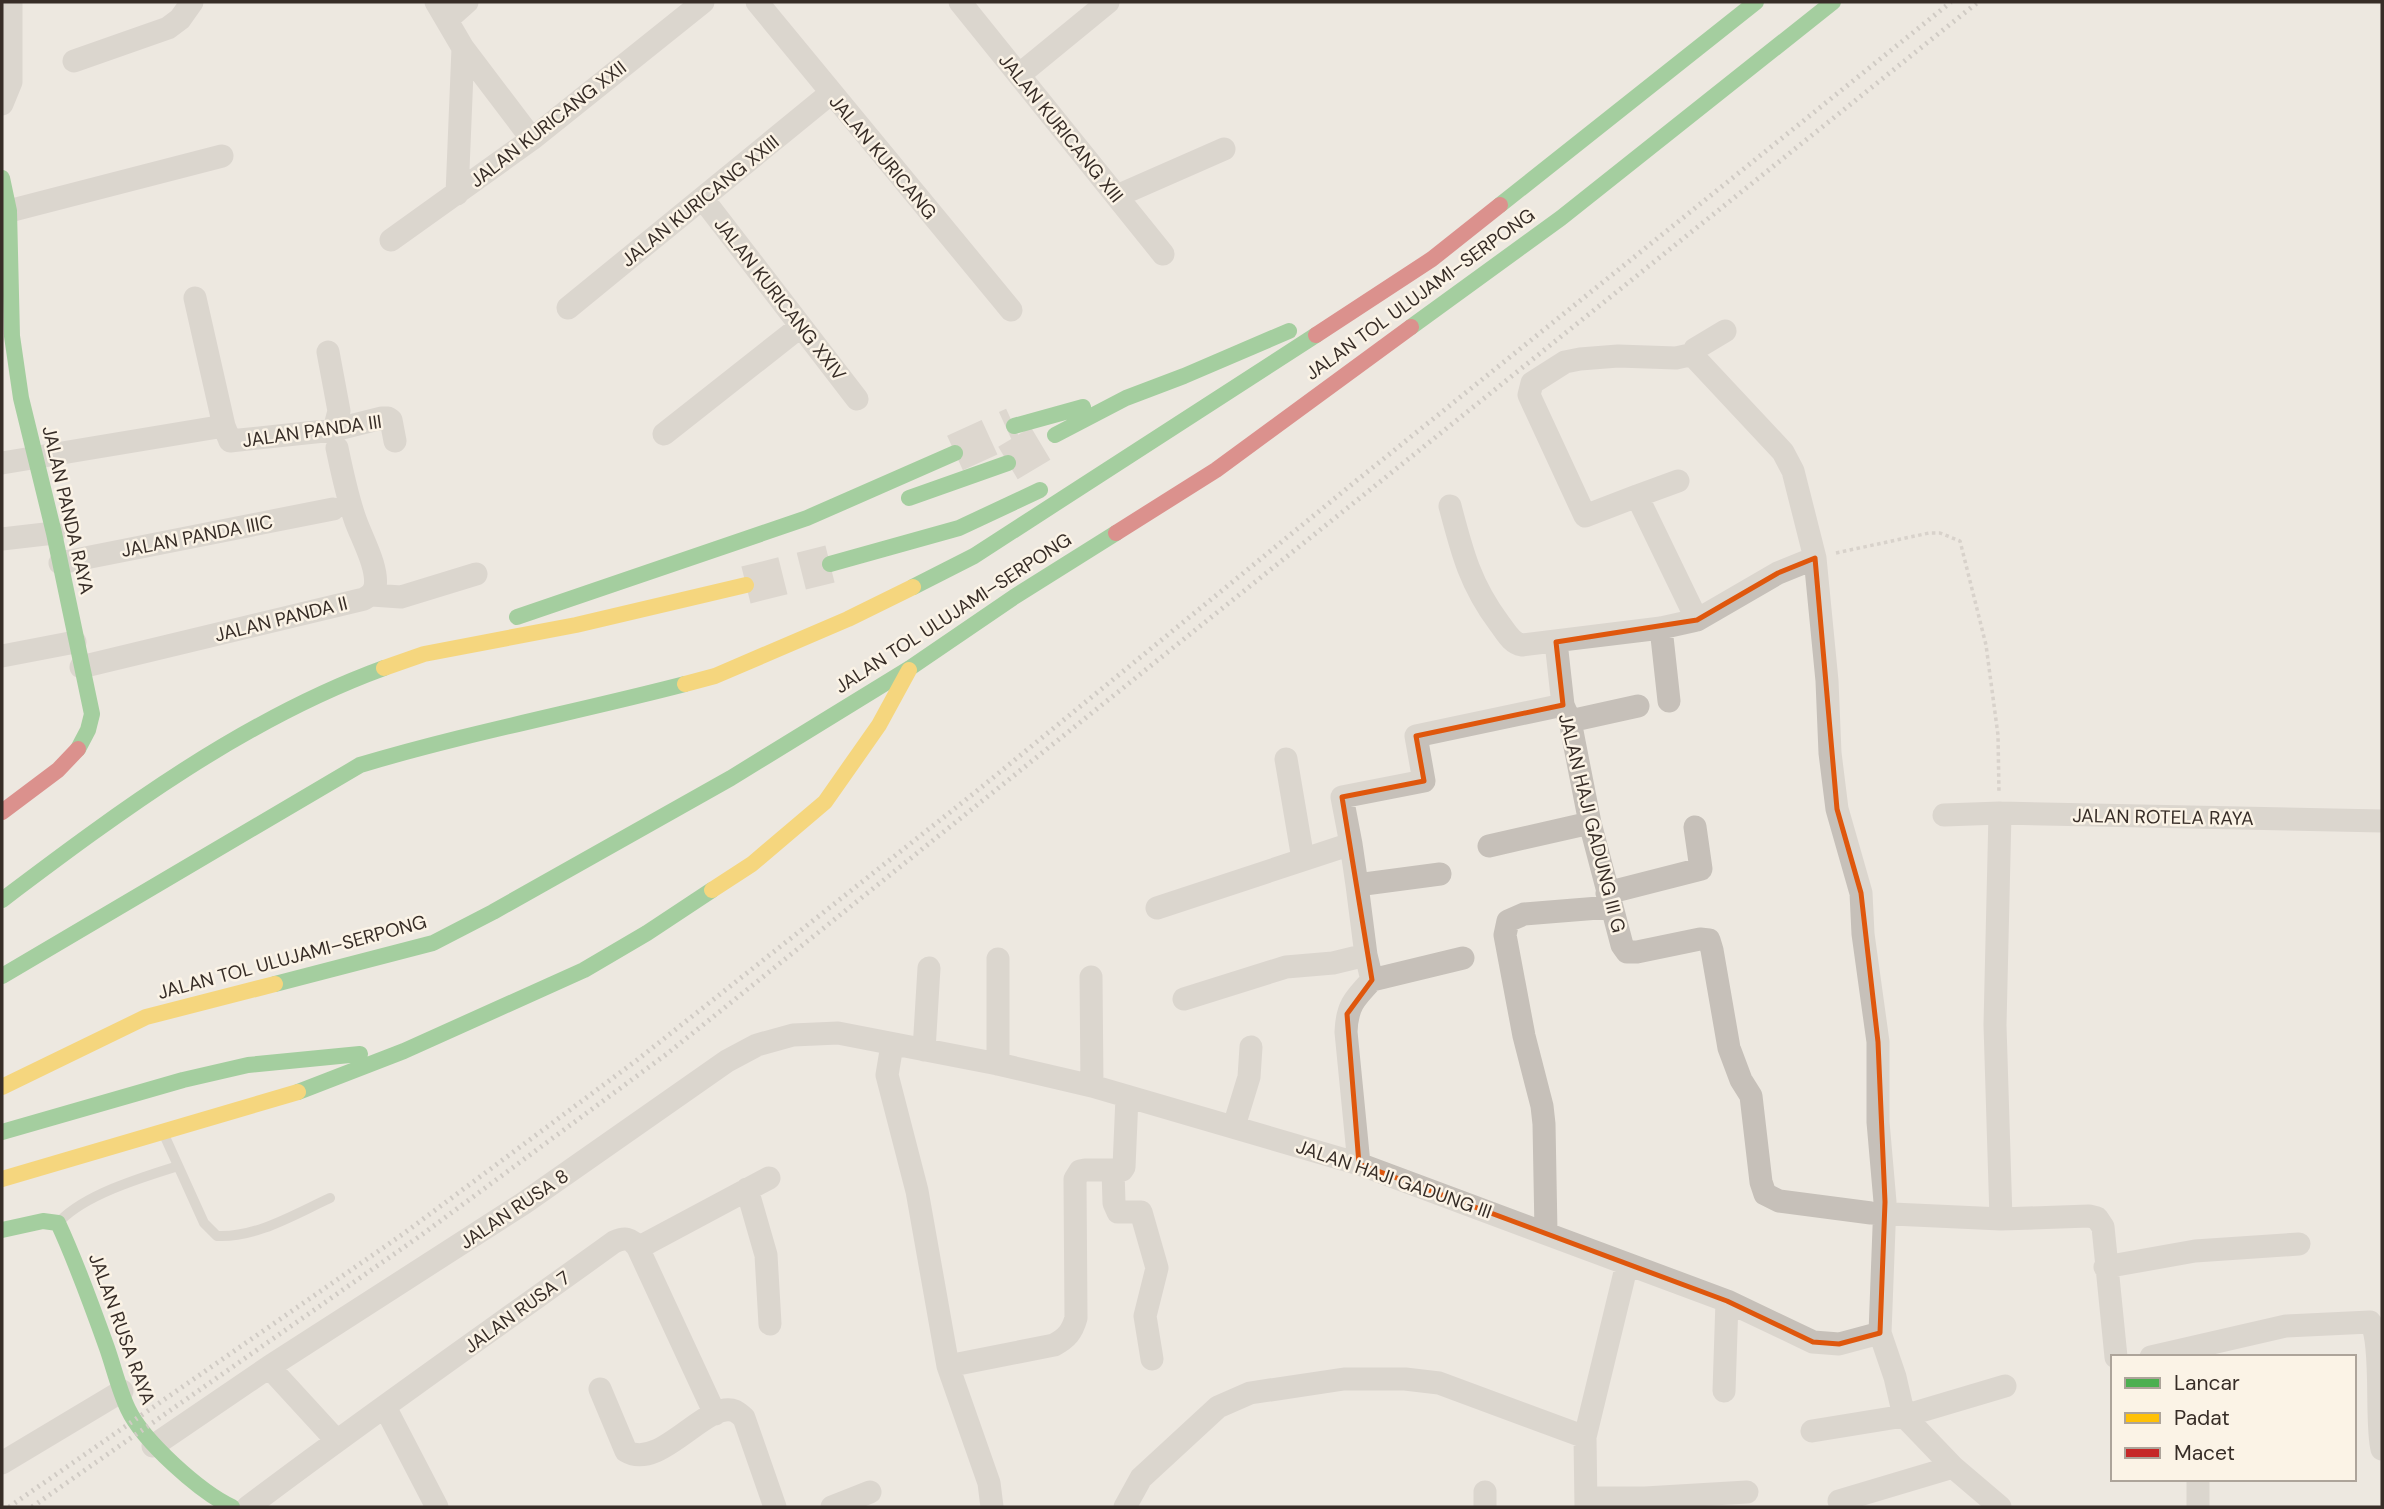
<svg xmlns="http://www.w3.org/2000/svg" width="2384" height="1509" viewBox="0 0 2384 1509" font-family="'DM Sans',sans-serif">
<style>
.lines{fill:none;stroke-linecap:round;stroke-linejoin:round}
.highway-tunnel{stroke:#c9c3bb;stroke-width:38;stroke-dasharray:38 19;stroke-linecap:butt}
.path{stroke:#bfb8b1;stroke-width:3.5;stroke-dasharray:3.5 3.5;stroke-linecap:butt}
.lane{stroke:#c6c0b9;stroke-width:10}
.street{stroke:#c6c0b9;stroke-width:23}
.fast{stroke:#4caf50;stroke-width:16}
.slow{stroke:#ffc107;stroke-width:16}
.jam{stroke:#c62828;stroke-width:16}
.rail{stroke:#aea9a3;stroke-width:5;stroke-dasharray:2 5;stroke-linecap:butt}
.marked{fill:none;stroke:#df570d;stroke-width:5;stroke-linejoin:round}
.labels{text-anchor:middle;dominant-baseline:central;stroke-width:5;stroke-linejoin:round;paint-order:stroke}
.street-label{font-size:19px;fill:#372d27;stroke:#fbf3e6}
</style>
<rect width="100%" height="100%" fill="#ede8e0"/>
<g class="lines">
<path class="highway-tunnel" d="M 955,453 L 1014,426
M 1008,463 L 1055,435
M 746,585 L 830,564"/>
<path class="path" d="M 1836,553 L 1929,533 L 1940,533 L 1960,541 L 1986,645 L 1998,735 L 1999,794"/>
<path class="lane" d="M 166,1139 L 204,1223 L 217,1236 C 256,1238 295,1214 330,1198
M 60,1221 C 86,1194 143,1177 178,1166"/>
<path class="street" d="M 436,2 L 463,48 L 532,139
M 757,2 L 1011,310
M 960,2 L 1163,254
M 448,19 L 467,2
M 74,61 L 168,28 L 180,19 L 192,2
M 1019,75 L 1108,2
M 2,104 L 11,82 L 11,2
M 457,194 L 463,48
M 1117,196 L 1224,149
M 703,199 L 857,399
M 9,211 L 222,156
M 391,240 L 532,139 L 703,2
M 195,298 L 224,426 L 230,441 L 334,430 L 382,418 L 388,418 L 391,420 L 395,441
M 568,308 L 831,93
M 1725,331 L 1695,349 L 1696,359 L 1783,452 L 1793,471 L 1815,558 L 1827,681 L 1830,753 L 1837,809 L 1861,893 L 1863,934 L 1878,1042 L 1878,1122 L 1885,1202 L 1880,1333 L 1895,1377 L 1904,1416 L 1953,1467 L 2000,1507
M 328,352 L 339,411 L 334,430
M 1694,354 L 1676,358 L 1618,356 L 1580,359 L 1565,362 L 1532,383 L 1529,395 L 1585,516 L 1637,496 L 1697,620
M 664,434 L 801,326
M 2,463 L 224,426
M 1637,496 L 1678,481
M 1450,506 C 1462,552 1470,584 1499,623 C 1506,632 1511,643 1522,645 L 1661,628 L 1697,620 L 1778,573 L 1815,558
M 2,539 L 54,533
M 60,563 L 333,509
M 372,595 L 401,597 L 476,574
M 1661,628 L 1669,701
M 1556,642 L 1563,705 L 1570,721 L 1590,823 L 1622,945 L 1627,952 L 1637,952 L 1700,939 L 1709,940 L 1712,950 L 1729,1048 L 1741,1080 L 1751,1096 L 1761,1182 L 1765,1194 L 1779,1201 L 1871,1213 L 2001,1219 L 2089,1216 L 2097,1218 L 2103,1227 L 2116,1357
M 2,656 L 75,642
M 81,667 L 364,599 C 369,596 373,594 375,587 C 379,568 361,537 355,519 C 347,496 342,472 337,448
M 1570,721 L 1638,706
M 1286,759 L 1303,859
M 2000,813 L 1995,1025 L 2001,1219
M 1944,815 L 2000,813 L 2382,821
M 1351,844 L 1357,885
M 1489,846 L 1590,823
M 1607,893 L 1701,869 L 1695,827
M 1157,908 L 1351,844 L 1342,797 L 1424,781 L 1416,736 L 1563,705
M 998,959 L 998,1064
M 1091,977 L 1092,1086
M 1372,980 L 1463,958
M 1184,999 L 1286,967 L 1333,963 L 1366,955
M 892,1045 L 887,1075 L 917,1191 L 948,1366 L 989,1483 L 992,1507
M 924,1050 L 929,968
M 1234,1126 L 1249,1077 L 1251,1047
M 1359,1164 L 1346,1032 C 1347,1006 1354,999 1372,980 L 1366,955 L 1357,885 L 1440,874
M 1113,1170 L 1114,1203 L 1118,1212 L 1141,1212 L 1157,1268 L 1145,1316 L 1152,1359
M 747,1189 L 766,1255 L 770,1324
M 1546,1232 L 1544,1124 L 1542,1106 L 1524,1036 L 1505,935 L 1508,921 L 1524,914 L 1611,907
M 638,1248 L 769,1178
M 2105,1267 L 2195,1251 L 2299,1244
M 2151,1357 L 2286,1326 L 2370,1322 C 2384,1339 2375,1422 2382,1449
M 948,1366 L 1054,1345 C 1067,1338 1072,1332 1076,1318 L 1075,1179 L 1080,1171 L 1085,1170 L 1122,1170 L 1124,1167 L 1127,1097
M 269,1367 L 336,1440
M 600,1389 L 626,1451 C 660,1472 707,1399 735,1411 C 737,1412 743,1417 744,1418 L 775,1507
M 1724,1391 L 1727,1301
M 385,1407 L 437,1507
M 1812,1431 L 1904,1416 L 2005,1386
M 153,1446 L 269,1367 L 524,1203 L 727,1061 L 757,1045 L 793,1035 L 838,1033 L 998,1064 L 1092,1086 L 1359,1164 L 1727,1301 L 1813,1342 L 1839,1344 L 1880,1333
M 2,1463 L 122,1391
M 1485,1492 L 1485,1507
M 1586,1498 L 1645,1498 L 1747,1492
M 1839,1501 L 1953,1467
M 248,1507 C 368,1416 492,1330 614,1242 C 625,1237 631,1238 638,1248 L 715,1414
M 832,1507 L 870,1492
M 1125,1507 L 1141,1478 L 1218,1407 L 1250,1393 L 1344,1379 L 1405,1379 L 1439,1383 L 1585,1437
M 1586,1507 L 1585,1437 L 1627,1264
M 2198,1507 L 2198,1479"/>
<path class="fast" d="M 2,178 L 9,211 L 12,336 L 21,398 L 54,533 L 92,714 L 88,730 L 78,749
M 1500,205 L 1756,2
M 1411,327 L 1561,218 L 1833,2
M 1014,426 L 1083,407
M 1055,435 L 1126,398 L 1184,376 L 1289,331
M 909,498 L 1008,463
M 830,564 L 959,528 L 1040,490
M 913,587 L 974,556 L 1316,335
M 517,617 L 807,518 L 955,453
M 2,900 C 120,811 244,719 384,668
M 2,976 L 360,765 C 467,733 577,712 685,684
M 275,984 L 433,943 L 493,912 L 731,778 L 910,668 L 1014,597 L 1116,533
M 298,1092 L 404,1051 L 584,970 L 647,933 L 712,890
M 2,1132 L 183,1080 L 248,1065 L 360,1054
M 2,1230 L 43,1221 L 58,1223 C 77,1264 92,1306 107,1348 C 114,1368 119,1390 128,1409 C 143,1441 200,1492 232,1507"/>
<path class="slow" d="M 384,668 L 424,654 L 576,625 L 746,585
M 685,684 L 715,676 L 848,619 L 913,587
M 712,890 L 752,864 L 825,802 L 879,725 L 909,670
M 2,1087 L 146,1017 L 275,984
M 2,1179 L 298,1092"/>
<path class="jam" d="M 1316,335 L 1432,259 L 1500,205
M 1116,533 L 1216,470 L 1411,327
M 2,812 L 58,770 L 78,749"/>
<path class="rail" d="M 9,1507 L 403,1234 L 637,1060 L 973,794 L 1356,481 L 1951,2
M 32,1507 L 420,1236 L 668,1053 L 1978,2"/>
</g>
<path d="M0 0H2384V1509H0ZM 1815,558 L 1837,809 L 1861,893 L 1878,1042 L 1885,1202 L 1880,1333 L 1839,1344 L 1813,1342 L 1727,1301 L 1359,1164 L 1347,1014 L 1372,980 L 1342,797 L 1424,781 L 1416,736 L 1563,705 L 1556,642 L 1697,620 L 1778,573 Z" fill="#ede8e0" fill-opacity=".55" fill-rule="evenodd"/>
<path class="marked" d="M 1815,558 L 1837,809 L 1861,893 L 1878,1042 L 1885,1202 L 1880,1333 L 1839,1344 L 1813,1342 L 1727,1301 L 1359,1164 L 1347,1014 L 1372,980 L 1342,797 L 1424,781 L 1416,736 L 1563,705 L 1556,642 L 1697,620 L 1778,573 Z"/>
<g class="labels">
<g class="street-label">
<text transform="translate(548 124) rotate(-38)">JALAN KURICANG XXII</text>
<text transform="translate(1061 128) rotate(51)">JALAN KURICANG XIII</text>
<text transform="translate(883 157) rotate(50)">JALAN KURICANG</text>
<text transform="translate(700 201) rotate(-39)">JALAN KURICANG XXIII</text>
<text transform="translate(1420 294) rotate(-36)">JALAN TOL ULUJAMI–SERPONG</text>
<text transform="translate(780 299) rotate(52)">JALAN KURICANG XXIV</text>
<text transform="translate(312 431) rotate(-8)">JALAN PANDA III</text>
<text transform="translate(68 510) rotate(77)">JALAN PANDA RAYA</text>
<text transform="translate(197 536) rotate(-11)">JALAN PANDA IIIC</text>
<text transform="translate(953 613) rotate(-33)">JALAN TOL ULUJAMI–SERPONG</text>
<text transform="translate(281 619) rotate(-14)">JALAN PANDA II</text>
<text transform="translate(2163 817) rotate(1)">JALAN ROTELA RAYA</text>
<text transform="translate(1592 823) rotate(76)">JALAN HAJI GADUNG III G</text>
<text transform="translate(292 957) rotate(-15)">JALAN TOL ULUJAMI–SERPONG</text>
<text transform="translate(1394 1179) rotate(19)">JALAN HAJI GADUNG III</text>
<text transform="translate(514 1209) rotate(-34)">JALAN RUSA 8</text>
<text transform="translate(517 1312) rotate(-36)">JALAN RUSA 7</text>
<text transform="translate(122 1329) rotate(70)">JALAN RUSA RAYA</text>
</g>
</g>
<rect width="2384" height="1509" fill="none" stroke="#372d27" stroke-width="7"/>
<rect x="2111" y="1355" width="245" height="126" fill="#fbf3e6" stroke="#ada49a" stroke-width="2"/>
<rect x="2125" y="1378" width="35" height="10" fill="#4caf50" stroke="#ada49a" stroke-width="2"/>
<text x="2174" y="1390" font-size="21" fill="#372d27">Lancar</text>
<rect x="2125" y="1413" width="35" height="10" fill="#ffc107" stroke="#ada49a" stroke-width="2"/>
<text x="2174" y="1425" font-size="21" fill="#372d27">Padat</text>
<rect x="2125" y="1448" width="35" height="10" fill="#c62828" stroke="#ada49a" stroke-width="2"/>
<text x="2174" y="1460" font-size="21" fill="#372d27">Macet</text>
</svg>
